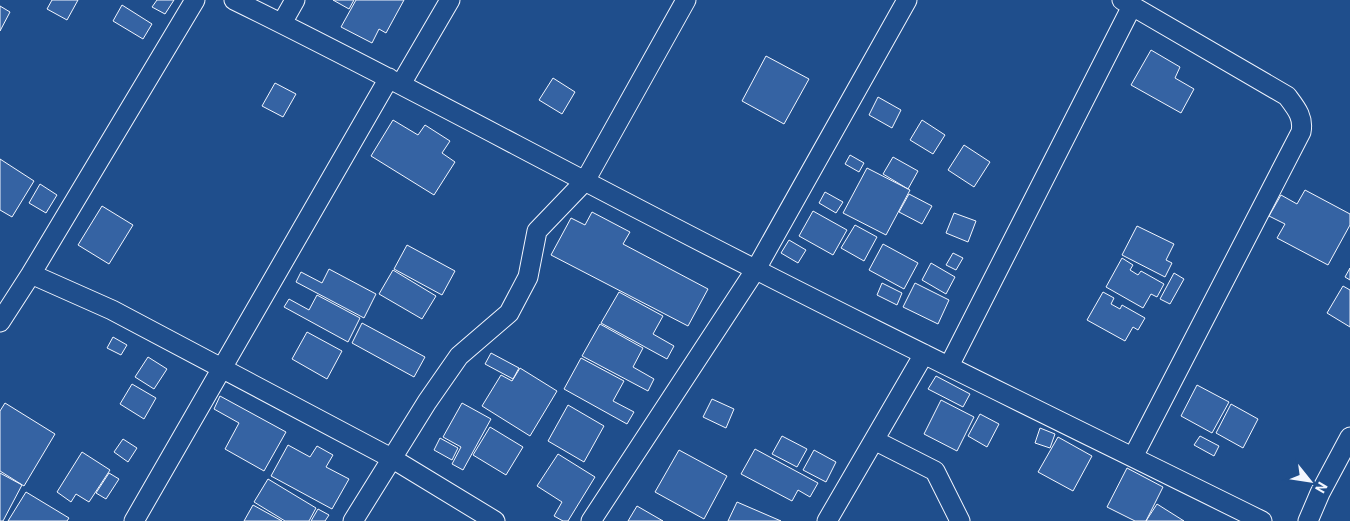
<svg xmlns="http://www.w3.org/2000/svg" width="1350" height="521" viewBox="0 0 1350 521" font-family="Roboto,sans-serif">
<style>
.building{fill:#3563a3;stroke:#f2f6ff}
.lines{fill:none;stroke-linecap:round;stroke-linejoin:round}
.minor-casing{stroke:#f2f6ff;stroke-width:21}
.minor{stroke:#1f4e8c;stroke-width:19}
</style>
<rect width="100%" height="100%" fill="#1f4e8c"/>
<path class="building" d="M 52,0 L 78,0 L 67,20 L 47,9 Z
M 157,0 L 174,0 L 165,14 L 152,7 Z
M 333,0 L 354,0 L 349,9 Z
M 356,0 L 404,0 L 386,33 L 379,29 L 372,43 L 341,27 Z
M 122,5 L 152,24 L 143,39 L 113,21 Z
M 0,6 L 10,12 L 0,31 Z
M 1151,50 L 1180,67 L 1175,78 L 1194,89 L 1181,113 L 1131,85 Z
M 766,56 L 809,79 L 784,124 L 742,101 Z
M 553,78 L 575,92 L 562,114 L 539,100 Z
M 275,83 L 296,94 L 283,117 L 262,106 Z
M 878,97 L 901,110 L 892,128 L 869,115 Z
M 393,120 L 418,135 L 425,125 L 450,141 L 442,153 L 455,162 L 434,195 L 371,156 Z
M 922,120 L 945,135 L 933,154 L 910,140 Z
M 964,145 L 990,162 L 974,187 L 948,170 Z
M 850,155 L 864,163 L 859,172 L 845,164 Z
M 893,157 L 918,171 L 908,189 L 883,174 Z
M 0,159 L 34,181 L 12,217 L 0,210 Z
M 867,168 L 910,190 L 886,235 L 843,213 Z
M 40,184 L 57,195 L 46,213 L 29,203 Z
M 1305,190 L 1350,214 L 1350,225 L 1328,265 L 1277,238 L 1285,224 L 1269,216 L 1281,195 L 1297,204 Z
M 825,192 L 843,202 L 836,213 L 819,203 Z
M 909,194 L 932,206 L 922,224 L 899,212 Z
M 102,206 L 133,225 L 109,264 L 78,245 Z
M 813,211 L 847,230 L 833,255 L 799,236 Z
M 592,212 L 630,232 L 623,244 L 708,289 L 688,326 L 551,255 L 571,218 L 585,225 Z
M 954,213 L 976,221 L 968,242 L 946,233 Z
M 855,225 L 877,237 L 864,261 L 841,248 Z
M 1137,226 L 1174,244 L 1166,260 L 1172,263 L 1165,277 L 1122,255 Z
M 789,240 L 806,250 L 798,263 L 781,253 Z
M 883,244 L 918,263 L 904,289 L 869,270 Z
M 407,245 L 455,271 L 442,295 L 394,269 Z
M 953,253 L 963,258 L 956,270 L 946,265 Z
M 1122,258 L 1133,265 L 1130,270 L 1138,275 L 1141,271 L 1164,284 L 1157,297 L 1151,294 L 1143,308 L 1106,287 Z
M 931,263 L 955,277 L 946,294 L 922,280 Z
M 1350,268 L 1350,280 L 1345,277 Z
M 329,269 L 376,294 L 364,318 L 296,282 L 301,272 L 322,283 Z
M 393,270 L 436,296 L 422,319 L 379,294 Z
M 1174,273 L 1184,279 L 1170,304 L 1160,299 Z
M 882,283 L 902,293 L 897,305 L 877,295 Z
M 915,283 L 949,300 L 938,324 L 903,307 Z
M 1343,286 L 1350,290 L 1350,327 L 1327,313 Z
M 619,292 L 663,316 L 653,334 L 674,346 L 667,359 L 601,323 Z
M 1103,292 L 1114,298 L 1111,304 L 1120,309 L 1122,305 L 1145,318 L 1138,330 L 1133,327 L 1125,341 L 1087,320 Z
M 317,295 L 360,318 L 348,342 L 284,307 L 289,299 L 309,310 Z
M 362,323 L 425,357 L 414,377 L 352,343 Z
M 600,324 L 643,348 L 633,367 L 654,379 L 648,391 L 582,356 Z
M 307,332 L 342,351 L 327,379 L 292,359 Z
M 113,337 L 127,345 L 121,355 L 107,348 Z
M 491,353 L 519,368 L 513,379 L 485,364 Z
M 148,357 L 167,369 L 154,389 L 135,377 Z
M 581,358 L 624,381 L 613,401 L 634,412 L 627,424 L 564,389 Z
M 520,368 L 557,391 L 530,436 L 482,406 L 501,375 L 512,381 Z
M 936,376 L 970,394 L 963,407 L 928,389 Z
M 132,384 L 156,398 L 144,419 L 120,404 Z
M 1197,385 L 1229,402 L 1212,433 L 1181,416 Z
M 220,396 L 286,432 L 264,471 L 225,449 L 239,423 L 214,409 Z
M 712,399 L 734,409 L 726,428 L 703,417 Z
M 941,400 L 974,417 L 957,451 L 924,434 Z
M 5,403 L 55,434 L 24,486 L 0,471 L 0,411 Z
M 462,403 L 491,419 L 463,470 L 452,464 L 461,447 L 443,437 Z
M 1231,404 L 1258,419 L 1243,448 L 1216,433 Z
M 568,405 L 604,426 L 584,462 L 548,441 Z
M 980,414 L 999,424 L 987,447 L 968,436 Z
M 490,427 L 523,447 L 506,475 L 473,455 Z
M 1040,428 L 1055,434 L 1050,448 L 1035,443 Z
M 782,436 L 807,449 L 797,467 L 772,454 Z
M 1200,436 L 1219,446 L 1214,456 L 1194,445 Z
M 1058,437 L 1092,456 L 1073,491 L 1038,472 Z
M 440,438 L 458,448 L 452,460 L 434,450 Z
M 123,439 L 137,448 L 128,462 L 114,452 Z
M 288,445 L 310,457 L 317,446 L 333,455 L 326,467 L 349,479 L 332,509 L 271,476 Z
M 755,449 L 818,483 L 810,497 L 798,490 L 792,501 L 741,474 Z
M 679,450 L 727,476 L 704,519 L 655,492 Z
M 814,450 L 836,462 L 826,482 L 803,470 Z
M 82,452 L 110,470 L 89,502 L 76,494 L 71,502 L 57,492 Z
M 558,454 L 595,477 L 568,521 L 563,521 L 554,516 L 562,502 L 537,486 Z
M 1127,468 L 1163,487 L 1146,521 L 1135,521 L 1107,507 Z
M 0,473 L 22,485 L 3,521 L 0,521 Z
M 109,473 L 119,479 L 106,499 L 96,493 Z
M 268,479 L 316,508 L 309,521 L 285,521 L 254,502 Z
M 26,492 L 69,518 L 67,521 L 8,521 Z
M 737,502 L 781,521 L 728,521 Z
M 1157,504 L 1184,521 L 1146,521 Z
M 253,505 L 282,521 L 244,521 Z
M 637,506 L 663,521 L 628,521 Z
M 318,509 L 329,515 L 325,521 L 311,521 Z"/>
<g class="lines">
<g class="minor-casing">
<path id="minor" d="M 234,0 C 373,68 509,142 646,213 C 849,319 1056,419 1262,521
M 1122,0 L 1287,96 C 1296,108 1304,117 1301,132 L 1133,457
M 282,23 L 295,0
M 401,84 L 450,0
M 31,274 L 112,310 L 393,459 L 495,521
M 0,322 L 31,274 L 195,0
M 949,366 L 1132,6
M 874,440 L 935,471 L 960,521
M 134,521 L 389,78
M 353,521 L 427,402 L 459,356 L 509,313 L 528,277 L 537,231 L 585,181 L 686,0
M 591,521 L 756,269 L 907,0
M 827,521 L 924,354
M 1308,521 L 1320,493 L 1350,437"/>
</g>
<use href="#minor" class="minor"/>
</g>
<g transform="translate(1310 481) rotate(120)" stroke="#1f4e8c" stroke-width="4" paint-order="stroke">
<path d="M0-4L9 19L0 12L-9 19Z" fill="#f2f6ff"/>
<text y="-8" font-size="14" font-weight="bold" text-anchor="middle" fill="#f2f6ff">N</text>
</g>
</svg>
